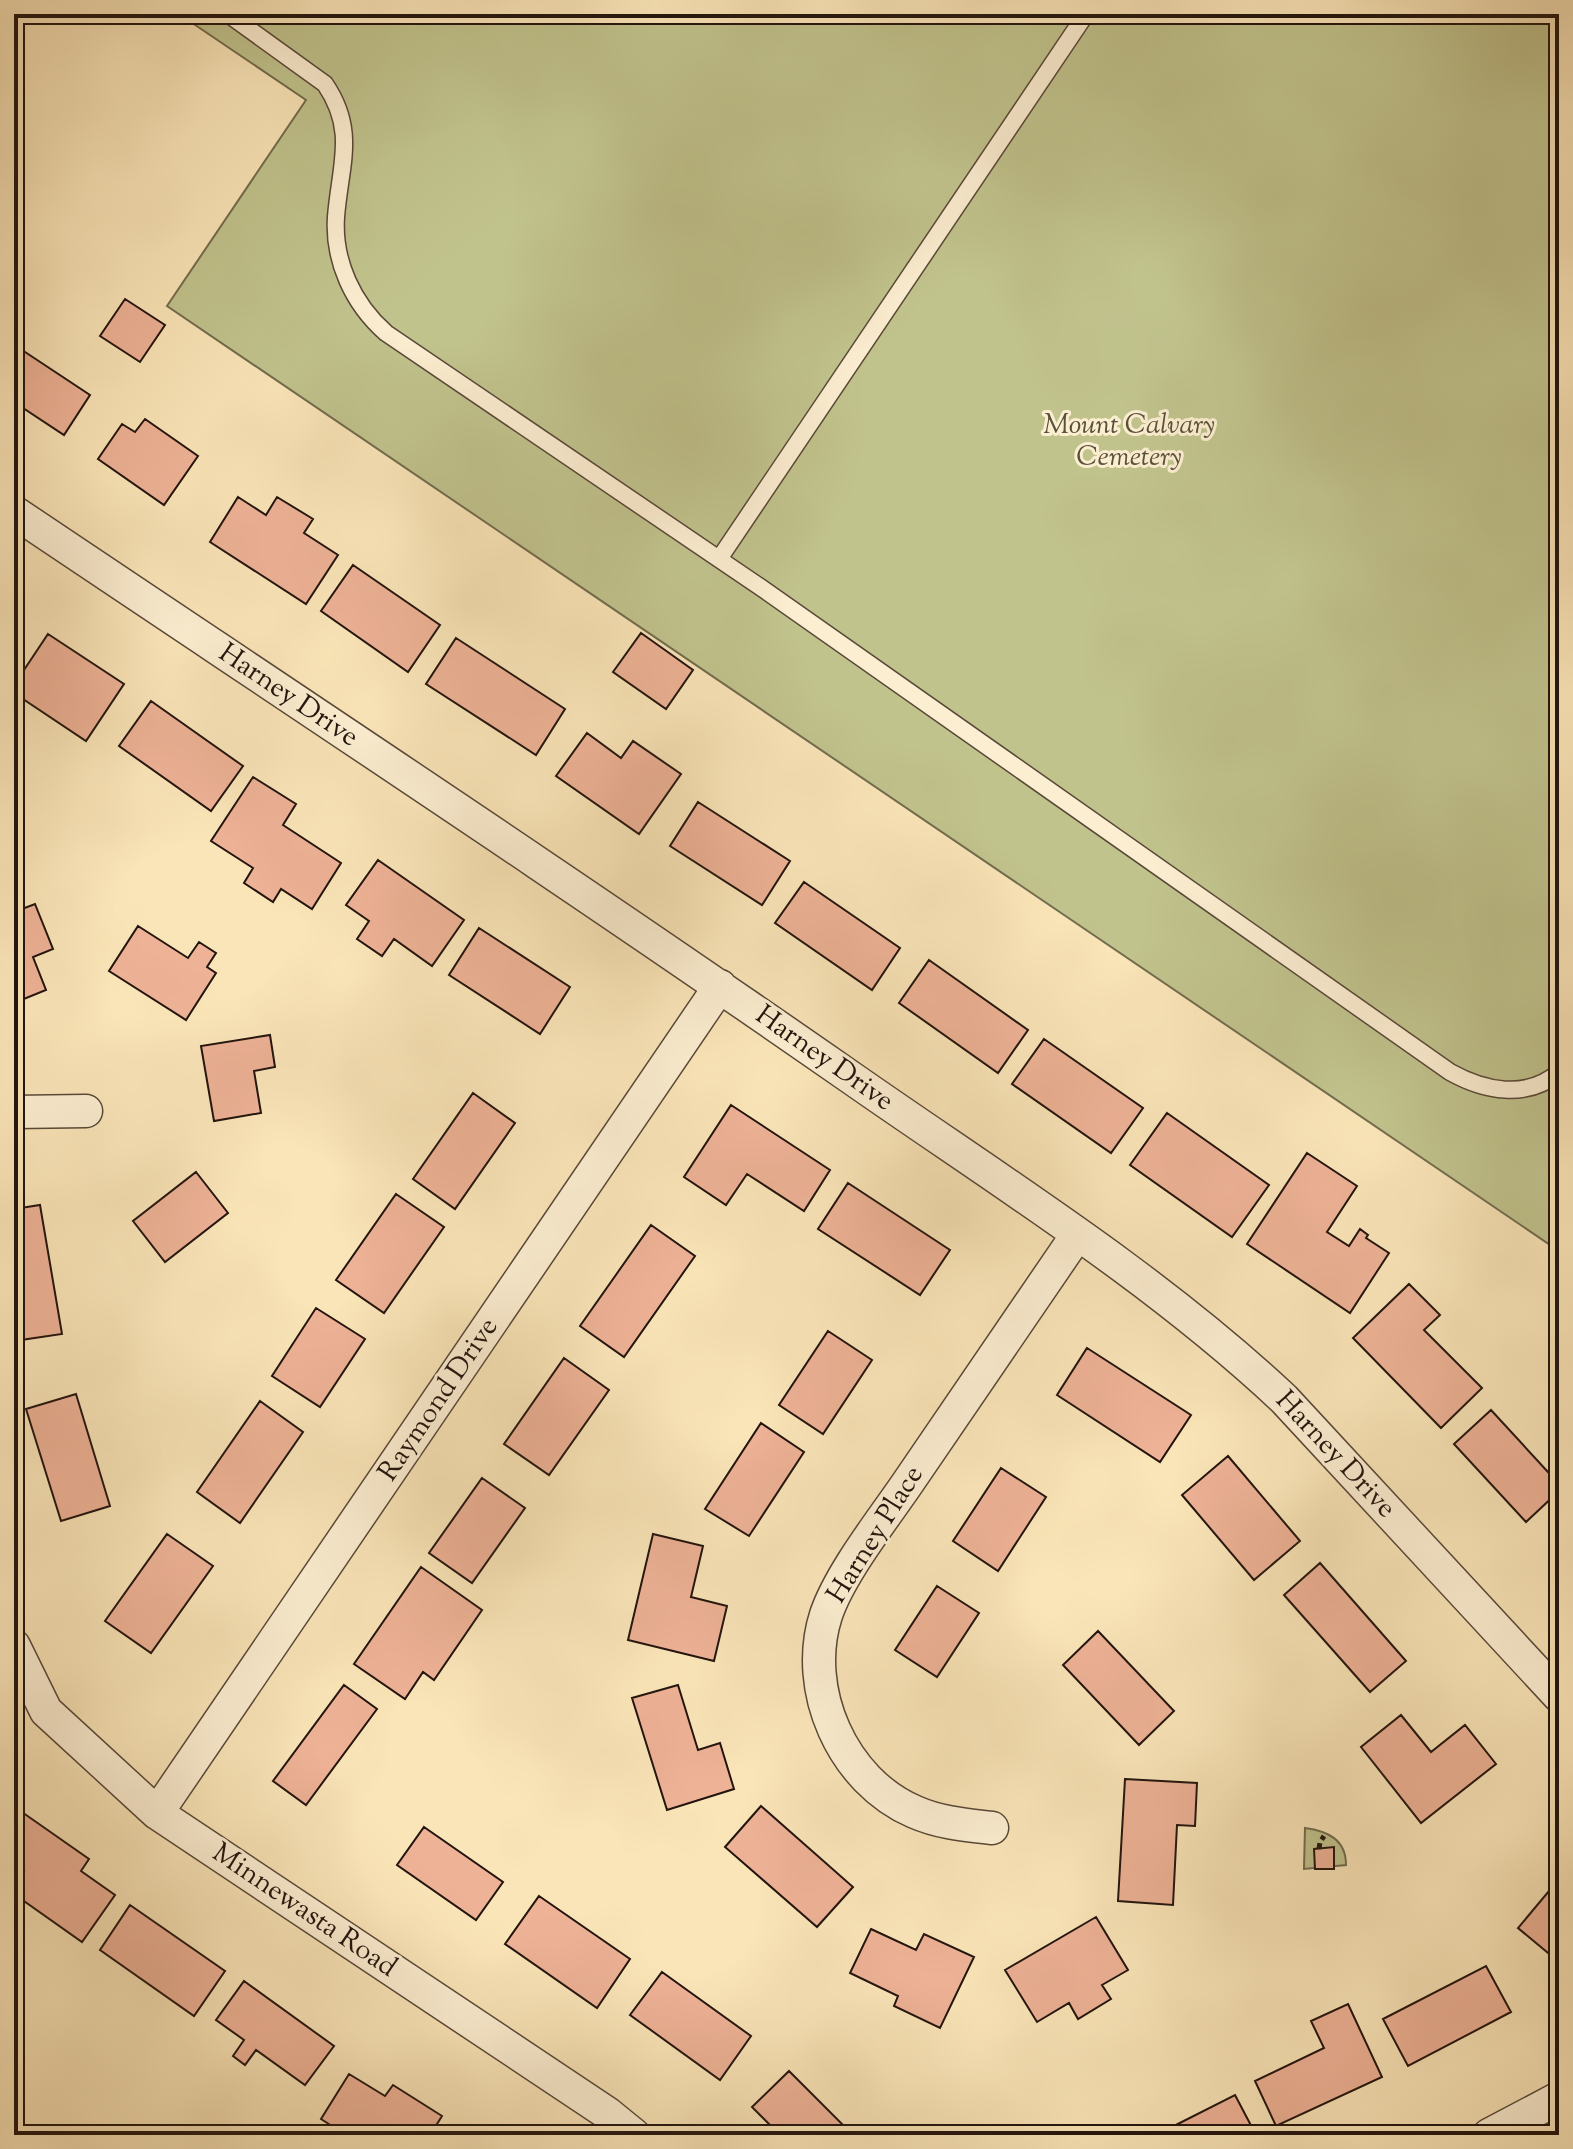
<svg xmlns="http://www.w3.org/2000/svg" width="1573" height="2149" viewBox="0 0 1573 2149" font-family="'Sorts Mill Goudy',serif">
<style>
.green{fill:#c1c38d;stroke:#726c4e;stroke-width:2}
.building{fill:#eeb296;stroke:#22140e;stroke-width:2}
.lines{fill:none;stroke-linecap:round;stroke-linejoin:round}
.lane-casing{stroke:#584838;stroke-width:19}
.street-casing{stroke:#584838;stroke-width:35}
.path{stroke:#22140e;stroke-width:5;stroke-dasharray:6 4;stroke-linecap:butt}
.lane{stroke:#fceed1;stroke-width:16}
.street{stroke:#fceed1;stroke-width:32}
.labels{text-anchor:middle;dominant-baseline:central;stroke-width:6;stroke-linejoin:round;paint-order:stroke}
.park-label{font-size:28px;font-style:italic;fill:#5a513a;stroke:#fceed1}
.street-label{font-size:28px;fill:#22140e;stroke:#fceed1}
</style>
<rect width="100%" height="100%" fill="#fae5b8"/>
<filter id="stains"><feTurbulence type="fractalNoise" baseFrequency=".0025" numOctaves="4"/><feColorMatrix values="0 0 0 0 .2 0 0 0 0 .09 0 0 0 0 .02 0 0 0 .5 -.17"/></filter>
<radialGradient id="worn" r=".72"><stop offset=".6" stop-color="#630" stop-opacity="0"/><stop offset="1" stop-color="#630" stop-opacity=".3"/></radialGradient>
<path class="green" d="M 179,14 L 1559,14 L 1559,1251 L 167,306 L 306,100 Z
M 1305,1828 C 1327,1831 1346,1839 1346,1865 L 1304,1869 Z"/>
<path class="building" d="M 125,299 L 165,325 L 140,362 L 100,336 Z
M 16,346 L 90,395 L 64,435 L 14,402 Z
M 145,419 L 198,456 L 164,505 L 98,459 L 122,424 L 135,432 Z
M 238,497 L 266,515 L 277,497 L 313,519 L 304,533 L 338,555 L 306,604 L 210,542 Z
M 353,565 L 440,625 L 408,672 L 321,611 Z
M 641,633 L 693,670 L 666,709 L 613,672 Z
M 48,634 L 124,684 L 86,741 L 14,693 L 14,685 Z
M 456,638 L 565,709 L 536,755 L 426,684 Z
M 151,701 L 243,766 L 211,811 L 119,746 Z
M 587,733 L 621,758 L 633,741 L 681,774 L 639,834 L 556,776 Z
M 253,777 L 296,804 L 283,825 L 341,863 L 312,909 L 281,889 L 273,902 L 244,883 L 253,868 L 211,841 Z
M 698,802 L 790,861 L 762,905 L 670,846 Z
M 378,860 L 464,920 L 432,966 L 394,939 L 382,956 L 357,939 L 369,921 L 346,905 Z
M 804,882 L 900,948 L 872,990 L 775,923 Z
M 35,904 L 53,949 L 33,957 L 46,990 L 14,1003 L 14,912 Z
M 138,926 L 188,958 L 199,942 L 216,953 L 207,967 L 216,973 L 186,1020 L 109,971 Z
M 479,928 L 570,987 L 540,1034 L 449,975 Z
M 929,960 L 1028,1030 L 998,1073 L 899,1003 Z
M 270,1035 L 275,1067 L 254,1071 L 261,1113 L 214,1121 L 201,1046 Z
M 1044,1039 L 1143,1108 L 1111,1153 L 1012,1084 Z
M 473,1093 L 515,1123 L 455,1209 L 413,1179 Z
M 731,1105 L 830,1170 L 804,1211 L 747,1174 L 726,1205 L 684,1177 Z
M 1167,1113 L 1269,1185 L 1232,1237 L 1130,1165 Z
M 1307,1153 L 1357,1186 L 1327,1232 L 1349,1246 L 1360,1229 L 1368,1235 L 1366,1238 L 1389,1253 L 1350,1313 L 1247,1244 Z
M 196,1172 L 228,1213 L 165,1262 L 133,1221 Z
M 848,1183 L 950,1250 L 920,1295 L 818,1229 Z
M 396,1194 L 444,1227 L 384,1313 L 336,1280 Z
M 40,1205 L 62,1334 L 14,1341 L 14,1209 Z
M 651,1225 L 695,1256 L 624,1357 L 580,1326 Z
M 1409,1284 L 1440,1315 L 1424,1330 L 1482,1388 L 1441,1428 L 1353,1338 Z
M 316,1308 L 365,1339 L 320,1407 L 272,1376 Z
M 828,1331 L 872,1360 L 823,1434 L 779,1405 Z
M 1087,1348 L 1191,1415 L 1160,1462 L 1057,1395 Z
M 564,1358 L 609,1390 L 549,1475 L 504,1444 Z
M 76,1394 L 110,1506 L 61,1521 L 26,1409 Z
M 260,1401 L 303,1432 L 240,1523 L 197,1492 Z
M 1491,1410 L 1559,1484 L 1559,1491 L 1526,1522 L 1454,1444 Z
M 761,1423 L 804,1452 L 749,1536 L 705,1509 Z
M 1228,1456 L 1300,1541 L 1254,1580 L 1182,1495 Z
M 1001,1468 L 1046,1497 L 998,1571 L 953,1541 Z
M 482,1478 L 525,1508 L 472,1583 L 429,1553 Z
M 167,1534 L 213,1566 L 151,1653 L 105,1621 Z
M 653,1534 L 703,1546 L 691,1597 L 727,1606 L 714,1661 L 628,1640 Z
M 1320,1563 L 1406,1661 L 1370,1692 L 1284,1595 Z
M 421,1567 L 482,1610 L 434,1680 L 423,1672 L 405,1699 L 354,1664 Z
M 937,1586 L 979,1613 L 937,1677 L 895,1650 Z
M 1098,1631 L 1174,1711 L 1139,1745 L 1063,1665 Z
M 344,1685 L 377,1709 L 306,1805 L 273,1781 Z
M 678,1685 L 698,1750 L 720,1743 L 734,1789 L 667,1810 L 632,1698 Z
M 1401,1715 L 1431,1752 L 1465,1725 L 1496,1764 L 1421,1823 L 1361,1747 Z
M 1125,1779 L 1197,1783 L 1195,1826 L 1177,1825 L 1173,1905 L 1118,1901 Z
M 761,1806 L 853,1887 L 817,1927 L 725,1847 Z
M 19,1810 L 89,1859 L 81,1871 L 115,1895 L 82,1942 L 14,1894 L 14,1886 L 24,1872 L 14,1865 L 14,1817 Z
M 424,1827 L 503,1882 L 476,1920 L 397,1865 Z
M 1334,1847 L 1334,1869 L 1315,1869 L 1314,1849 Z
M 1559,1879 L 1559,1962 L 1518,1928 Z
M 539,1896 L 630,1959 L 597,2008 L 505,1944 Z
M 130,1905 L 225,1971 L 194,2016 L 100,1950 Z
M 1096,1917 L 1128,1970 L 1102,1985 L 1111,1999 L 1078,2019 L 1069,2003 L 1037,2022 L 1005,1970 Z
M 871,1929 L 916,1950 L 924,1934 L 974,1957 L 940,2028 L 894,2006 L 898,1996 L 850,1973 Z
M 1486,1966 L 1511,2012 L 1408,2066 L 1383,2019 Z
M 662,1972 L 751,2036 L 720,2080 L 630,2015 Z
M 244,1981 L 334,2046 L 305,2085 L 256,2050 L 245,2065 L 233,2056 L 244,2040 L 216,2020 Z
M 1348,2004 L 1382,2077 L 1276,2126 L 1255,2081 L 1324,2048 L 1311,2021 Z
M 789,2071 L 853,2135 L 780,2135 L 752,2107 Z
M 349,2074 L 385,2096 L 393,2085 L 442,2116 L 430,2135 L 346,2135 L 321,2119 Z
M 1235,2095 L 1256,2135 L 1156,2135 Z"/>
<g class="lines">
<g class="lane-casing">
<path id="lane" d="M 228,14 L 325,84 C 357,131 340,165 336,217 C 333,261 353,304 386,333 L 766,591 L 1450,1072 C 1484,1091 1527,1100 1559,1072
M 719,559 L 1086,14"/>
</g>
<g class="street-casing">
<path id="street" d="M 14,512 C 294,700 576,886 853,1079 C 999,1181 1154,1277 1284,1399 L 1559,1696
M 14,1112 L 86,1111
M 14,1646 L 46,1711 L 157,1813 L 607,2113 L 634,2135
M 157,1813 L 720,986
M 992,1828 C 966,1825 940,1823 915,1812 C 842,1781 802,1689 826,1615 C 840,1573 884,1518 909,1481 C 965,1399 1021,1317 1077,1235
M 1489,2135 L 1559,2098"/>
</g>
<path class="path" d="M 1319,1849 L 1320,1842 L 1324,1836"/>
<use href="#lane" class="lane"/>
<use href="#street" class="street"/>
</g>
<g class="labels">
<g class="park-label">
<text x="1129" y="426">Mount Calvary<tspan x="1129" dy="32">Cemetery</tspan></text>
</g>
<g class="street-label">
<text transform="translate(288 696) rotate(34)">Harney Drive</text>
<text transform="translate(824 1059) rotate(35)">Harney Drive</text>
<text transform="translate(439 1400) rotate(-56)">Raymond Drive</text>
<text transform="translate(1335 1455) rotate(47)">Harney Drive</text>
<text transform="translate(876 1535) rotate(-58)">Harney Place</text>
<text transform="translate(304 1911) rotate(34)">Minnewasta Road</text>
</g>
</g>
<rect width="1573" height="2149" fill="none" stroke="#fae5b8" stroke-width="48"/>
<rect x="16" y="16" width="1541" height="2117" fill="none" stroke="#22140e" stroke-width="4"/>
<rect x="24" y="24" width="1525" height="2101" fill="none" stroke="#22140e" stroke-width="2"/>
<rect width="100%" height="100%" filter="url(#stains)"/>
<rect width="100%" height="100%" fill="url(#worn)"/>
</svg>
